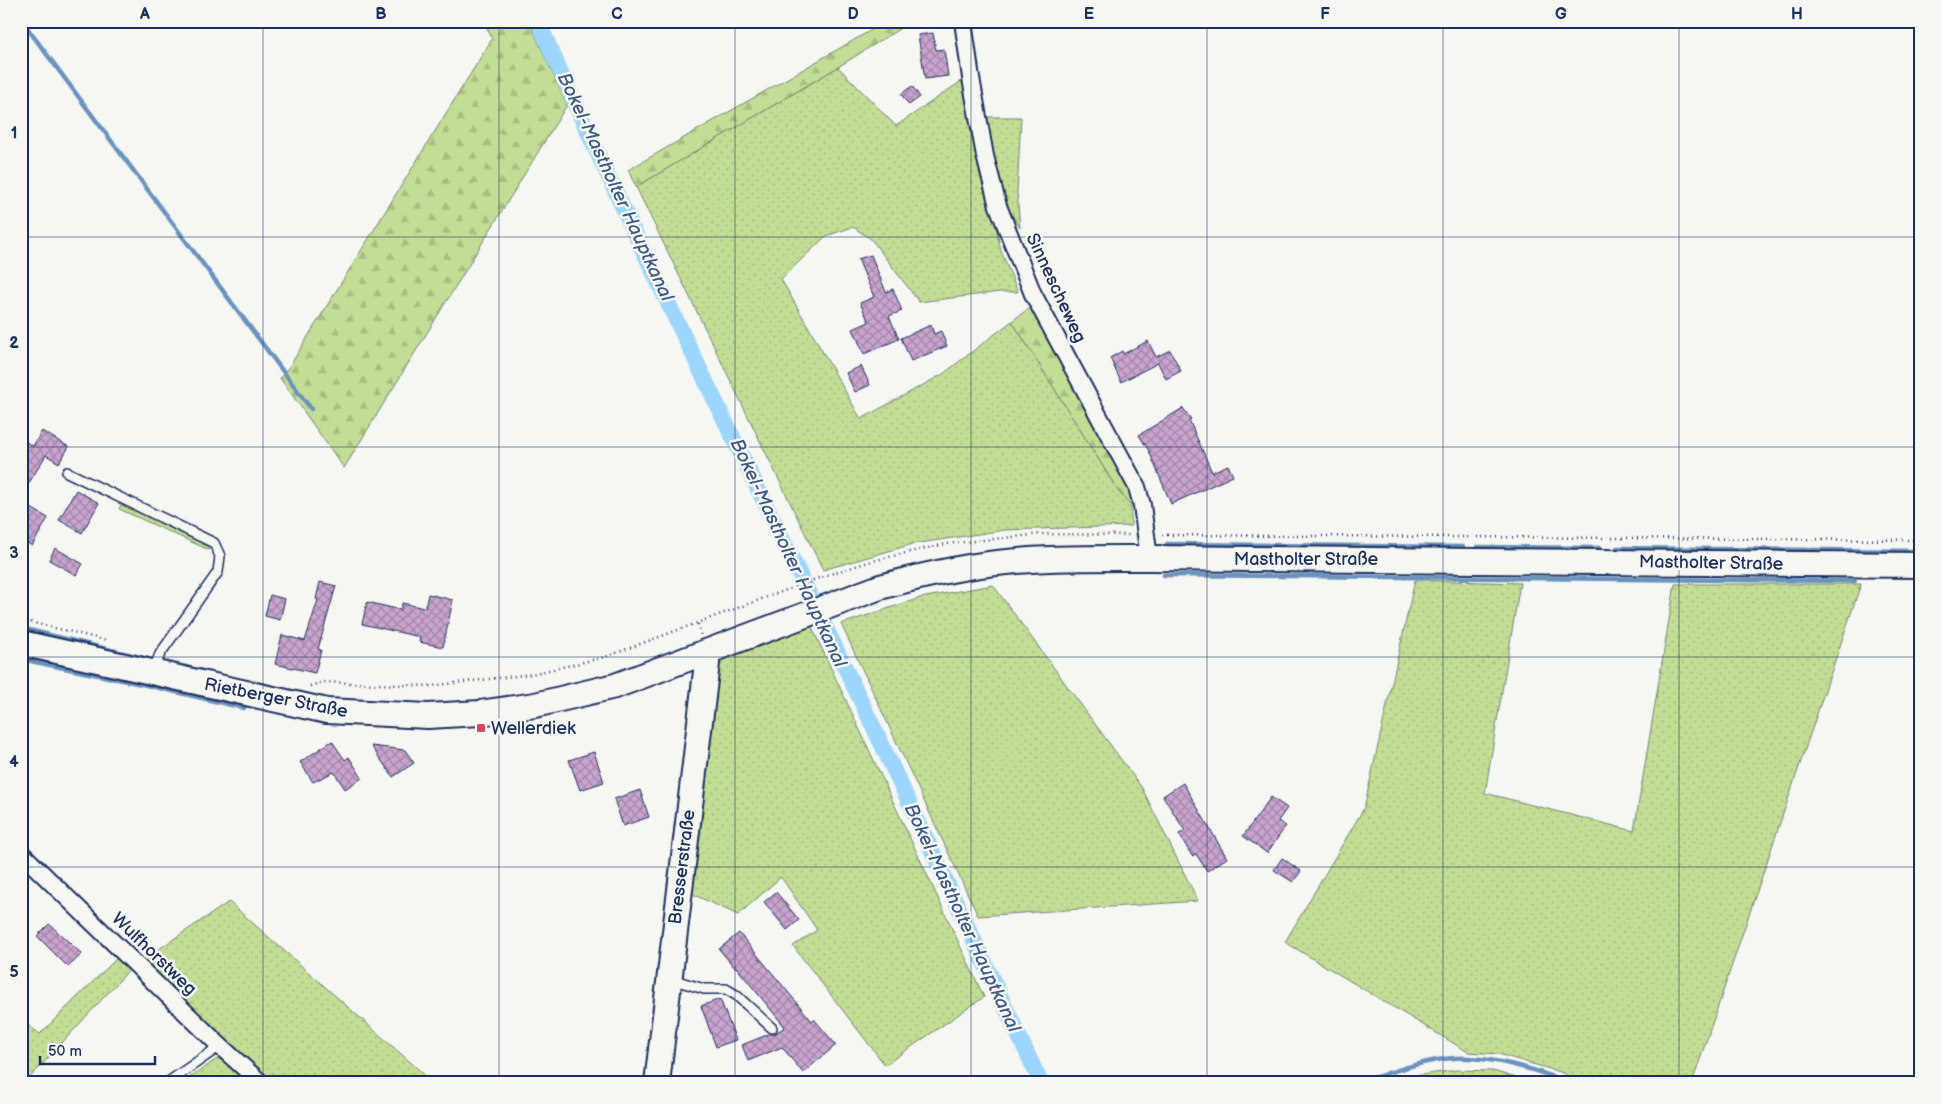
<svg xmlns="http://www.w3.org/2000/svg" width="1942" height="1104" viewBox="0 0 1942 1104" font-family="'Balsamiq Sans',sans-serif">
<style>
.grass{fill:url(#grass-dots);stroke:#6f8679}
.forest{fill:url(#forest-firs);stroke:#6f8679}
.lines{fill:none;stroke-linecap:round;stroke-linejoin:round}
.stream{stroke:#6993bd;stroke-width:4.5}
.canal{stroke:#9dd6fd;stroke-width:16}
.building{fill:url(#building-cross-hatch);stroke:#1b2f5e}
.lane-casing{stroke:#1b2f5e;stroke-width:12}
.street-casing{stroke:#1b2f5e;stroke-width:20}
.secondary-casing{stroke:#1b2f5e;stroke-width:28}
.path{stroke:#1b2f5e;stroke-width:2.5;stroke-dasharray:1 4;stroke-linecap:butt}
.lane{stroke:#f6f6f2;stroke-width:9}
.street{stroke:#f6f6f2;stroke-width:16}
.secondary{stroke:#f6f6f2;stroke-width:24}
.grid{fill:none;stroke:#1b2f5e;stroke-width:1;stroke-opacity:0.55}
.poi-dot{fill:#d1495b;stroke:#f6f6f2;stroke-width:2}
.labels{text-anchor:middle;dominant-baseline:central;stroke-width:5;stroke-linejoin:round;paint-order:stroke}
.street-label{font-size:18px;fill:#1b2f5e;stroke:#f6f6f2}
.poi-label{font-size:18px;fill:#1b2f5e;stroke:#f6f6f2;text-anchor:start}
.water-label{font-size:19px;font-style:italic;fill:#3c5986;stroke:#f6f6f2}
.neatline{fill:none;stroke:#1b2f5e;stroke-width:2}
.grid-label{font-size:16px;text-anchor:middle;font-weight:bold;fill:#1b2f5e}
</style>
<defs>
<pattern id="grass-dots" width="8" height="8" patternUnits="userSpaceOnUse" patternTransform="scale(1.25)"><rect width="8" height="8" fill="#c3dd94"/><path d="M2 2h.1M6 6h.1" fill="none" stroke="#a7be82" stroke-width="1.8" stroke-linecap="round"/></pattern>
<pattern id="forest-firs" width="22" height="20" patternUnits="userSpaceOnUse" patternTransform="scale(1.25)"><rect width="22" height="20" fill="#c3dd94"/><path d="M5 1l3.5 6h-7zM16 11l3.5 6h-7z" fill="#a7be82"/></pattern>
<pattern id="building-cross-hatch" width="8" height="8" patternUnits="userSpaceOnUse" patternTransform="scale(1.25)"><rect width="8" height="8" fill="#c9a4cd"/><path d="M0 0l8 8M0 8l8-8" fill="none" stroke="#a286aa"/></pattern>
</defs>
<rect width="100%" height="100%" fill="#f6f6f2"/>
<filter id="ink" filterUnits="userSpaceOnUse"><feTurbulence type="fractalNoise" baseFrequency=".02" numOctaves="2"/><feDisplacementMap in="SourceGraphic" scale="10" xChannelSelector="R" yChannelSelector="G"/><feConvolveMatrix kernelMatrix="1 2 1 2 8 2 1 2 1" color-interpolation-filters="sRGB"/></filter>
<g filter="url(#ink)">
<path class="grass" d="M 838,67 L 896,126 L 966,78 L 1001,251 L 1018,292 L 1000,292 L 919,302 L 871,239 L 853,227 L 826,236 L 781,279 L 861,419 L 943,374 L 1012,321 L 1119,492 L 1131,505 L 1131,526 L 1005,530 L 913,544 L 823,570 L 636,187 Z
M 986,117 L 1021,117 L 1017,193 L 1020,228 L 1005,203 L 992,155 Z
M 123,501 L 210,545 L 209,550 L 119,509 Z
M 1415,580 L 1520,583 L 1485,793 L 1634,831 L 1675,584 L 1861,584 L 1692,1083 L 1585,1083 L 1560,1072 L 1498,1054 L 1468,1052 L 1285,942 L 1364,808 Z
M 993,585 L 1142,788 L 1198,901 L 978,916 L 841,624 L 920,598 Z
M 810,623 L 984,997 L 885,1065 L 793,946 L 817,930 L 781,877 L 738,915 L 688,892 L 713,682 L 723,659 L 737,648 Z
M 229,902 L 434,1083 L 273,1083 L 141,961 Z
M 117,958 L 129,970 L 25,1083 L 21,1083 L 21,1020 L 40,1034 Z
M 217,1059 L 227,1059 L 252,1083 L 182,1083 Z
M 1456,1070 L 1493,1071 L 1533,1083 L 1392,1083 L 1414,1076 Z"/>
<path class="forest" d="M 484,21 L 529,21 L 567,105 L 344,468 L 280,378 L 291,364 L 492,39 Z
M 887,21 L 912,21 L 838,67 L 636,187 L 628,170 Z
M 1032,306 L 1129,490 L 1131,505 L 1119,492 L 1012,321 Z"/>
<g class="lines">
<path class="stream" d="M 22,21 L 311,409
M 1167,544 L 1463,547
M 1477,547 L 1599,548
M 1617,548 L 1921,551
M 1164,575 L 1855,581
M 21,628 L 148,659
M 21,659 L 151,686 L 244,708
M 165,662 L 202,671
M 1358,1083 C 1389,1073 1422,1060 1455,1058 C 1488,1056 1537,1069 1567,1083"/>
<path class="canal" d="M 538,21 C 627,223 725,421 821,618 C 896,772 968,928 1041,1083"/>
</g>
<path class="building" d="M 933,33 L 936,50 L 944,49 L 948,76 L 925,79 L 918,35 Z
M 912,86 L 920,97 L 909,105 L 901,94 Z
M 871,255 L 886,292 L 893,289 L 902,311 L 889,316 L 899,339 L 864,354 L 853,329 L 869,322 L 860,303 L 874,297 L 858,259 Z
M 931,325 L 934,334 L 941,331 L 947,346 L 911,361 L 901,338 Z
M 1148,341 L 1156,357 L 1170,350 L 1181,371 L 1166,379 L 1158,363 L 1121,382 L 1110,358 L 1122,351 L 1123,354 Z
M 861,366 L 870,385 L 855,392 L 846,373 Z
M 1183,408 L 1191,419 L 1189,420 L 1212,472 L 1228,465 L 1233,476 L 1171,504 L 1149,451 L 1139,435 Z
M 42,431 L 69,447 L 59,463 L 46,455 L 21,496 L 21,439 L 33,446 Z
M 76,490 L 99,503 L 82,533 L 59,520 Z
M 21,502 L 48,518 L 32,546 L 21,539 Z
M 55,548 L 83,564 L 76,575 L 49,560 Z
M 320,582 L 336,586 L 318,649 L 321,650 L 315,673 L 275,664 L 282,635 L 305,641 L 318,600 L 316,599 Z
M 428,594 L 453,600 L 443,647 L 419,642 L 420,637 L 362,624 L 367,602 L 401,610 L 402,603 L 425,608 Z
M 270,595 L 285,599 L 280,620 L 265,616 Z
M 332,741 L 345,760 L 349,757 L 362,778 L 345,789 L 334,772 L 313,782 L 300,762 Z
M 371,746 L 405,750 L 414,763 L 393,777 Z
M 594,752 L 604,782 L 580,790 L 569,760 Z
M 1183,783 L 1227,858 L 1207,871 L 1196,854 L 1192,856 L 1179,834 L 1185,831 L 1163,796 Z
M 640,790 L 649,817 L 623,826 L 614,799 Z
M 1271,797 L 1287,808 L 1278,821 L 1286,826 L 1267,853 L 1243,836 Z
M 1282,858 L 1301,871 L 1293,882 L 1274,870 Z
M 776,892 L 799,920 L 787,930 L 764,902 Z
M 49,924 L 82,954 L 68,967 L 37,936 Z
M 739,933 L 812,1021 L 814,1019 L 836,1045 L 803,1073 L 782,1047 L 748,1061 L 742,1045 L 769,1034 L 774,1034 L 785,1027 L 736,967 L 735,968 L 719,949 Z
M 720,999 L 736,1040 L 716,1047 L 701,1006 Z"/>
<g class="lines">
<g class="lane-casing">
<path id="lane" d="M 67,472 L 214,543 L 220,556 L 218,572 L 160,654 L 153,671
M 671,979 L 704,989 L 726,989 L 736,995 L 772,1028
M 167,1083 L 220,1046"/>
</g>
<g class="street-casing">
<path id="street" d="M 963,21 L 971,78 L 985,156 L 998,206 L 1033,294 L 1137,487 L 1142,505 L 1149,558
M 21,853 L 220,1046 L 261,1083"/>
</g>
<g class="secondary-casing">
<path id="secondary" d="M 21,643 L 327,711 L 428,716 L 480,713 L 535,705 L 615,686 L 880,587 C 913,578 947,570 981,565 C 1036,557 1093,558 1149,558 L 1921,565
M 657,1083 L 707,663 L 705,652"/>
</g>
<path class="path" d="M 1162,535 L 1921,540
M 21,620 L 105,640
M 698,624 L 701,635
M 310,686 L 323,682 L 430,686 L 532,674 L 605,657 L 824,576 L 872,561 L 914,551 L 946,544 L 1041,534 L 1132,535"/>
<use href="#lane" class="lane"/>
<use href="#street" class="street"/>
<use href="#secondary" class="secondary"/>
</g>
</g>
<path class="grid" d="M 263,21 L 263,1083M 499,21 L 499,1083M 735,21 L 735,1083M 971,21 L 971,1083M 1207,21 L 1207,1083M 1443,21 L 1443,1083M 1679,21 L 1679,1083M 21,237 L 1921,237M 21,447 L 1921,447M 21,657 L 1921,657M 21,867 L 1921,867"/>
<rect class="poi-dot" x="476" y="723" width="10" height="10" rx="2.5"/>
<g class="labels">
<g class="street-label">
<text transform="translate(1056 288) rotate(65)">Sinnescheweg</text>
<text x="1306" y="559">Mastholter Straße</text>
<text transform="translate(1711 563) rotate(1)">Mastholter Straße</text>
<text transform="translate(276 698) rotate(11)">Rietberger Straße</text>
<text transform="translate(682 867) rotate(-83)">Bresserstraße</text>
<text transform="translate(154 954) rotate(44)">Wulfhorstweg</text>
</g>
<g class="poi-label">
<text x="491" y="728">Wellerdiek</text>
</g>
<g class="water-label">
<text transform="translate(615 187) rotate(65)">Bokel-Mastholter Hauptkanal</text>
<text transform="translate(788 553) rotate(65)">Bokel-Mastholter Hauptkanal</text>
<text transform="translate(962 918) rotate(65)">Bokel-Mastholter Hauptkanal</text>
</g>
</g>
<rect width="1942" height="1104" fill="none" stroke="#f6f6f2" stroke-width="55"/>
<path d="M40 1056v8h115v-8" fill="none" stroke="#1b2f5e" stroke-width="2.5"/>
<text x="48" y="1056" font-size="15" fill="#1b2f5e" stroke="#f6f6f2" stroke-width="4" paint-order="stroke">50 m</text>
<rect x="28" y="28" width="1886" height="1048" class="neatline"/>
<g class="grid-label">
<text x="145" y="19">A</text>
<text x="381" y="19">B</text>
<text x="617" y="19">C</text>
<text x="853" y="19">D</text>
<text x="1089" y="19">E</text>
<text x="1325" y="19">F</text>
<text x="1561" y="19">G</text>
<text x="1797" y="19">H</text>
<text x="14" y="138">1</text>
<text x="14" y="348">2</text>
<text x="14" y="558">3</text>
<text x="14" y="767">4</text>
<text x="14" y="977">5</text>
</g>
</svg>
